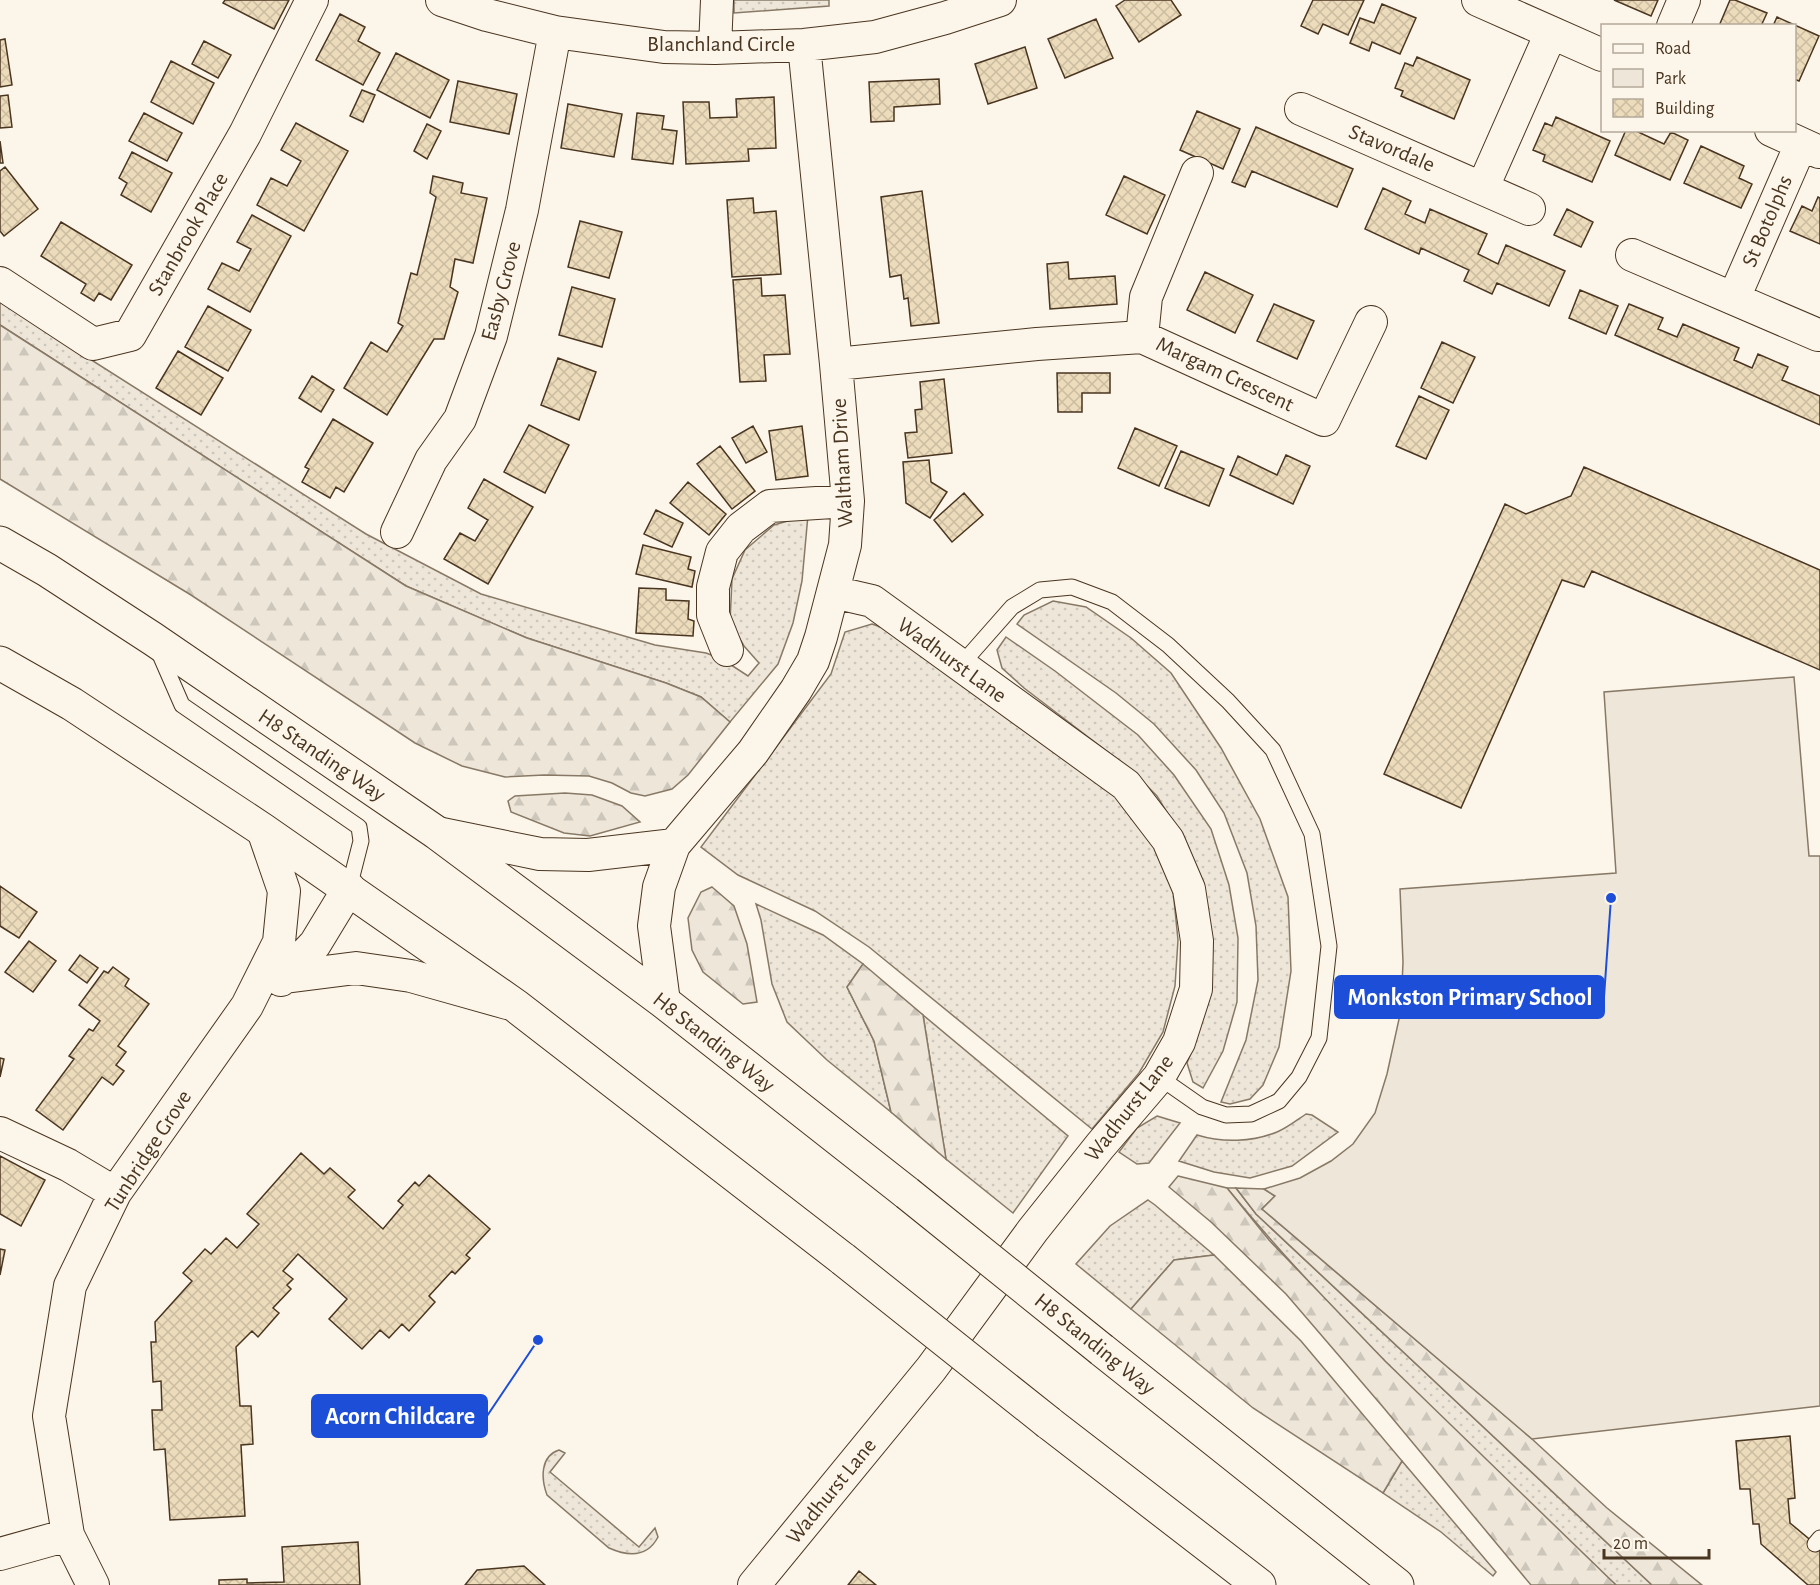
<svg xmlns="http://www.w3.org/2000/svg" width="1820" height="1585" viewBox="0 0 1820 1585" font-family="'Alegreya Sans',sans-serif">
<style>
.grass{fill:url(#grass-dots);stroke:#887966;stroke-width:1.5}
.forest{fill:url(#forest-firs);stroke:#887966;stroke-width:1.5}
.park{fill:#ede6d9;stroke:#887966;stroke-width:1.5}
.building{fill:url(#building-cross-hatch);stroke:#4a3520;stroke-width:1.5}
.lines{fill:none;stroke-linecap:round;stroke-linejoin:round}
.lane-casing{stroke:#4a3520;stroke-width:17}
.street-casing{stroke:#4a3520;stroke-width:34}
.highway-casing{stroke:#4a3520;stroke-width:35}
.lane{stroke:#fbf6e9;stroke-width:15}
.street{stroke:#fbf6e9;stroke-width:32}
.highway{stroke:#fbf6e9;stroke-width:33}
.highway-bridge-casing{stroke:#4a3520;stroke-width:35;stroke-linecap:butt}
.highway-bridge{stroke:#fbf6e9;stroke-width:33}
.labels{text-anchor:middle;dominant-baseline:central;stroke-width:4.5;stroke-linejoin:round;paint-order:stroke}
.street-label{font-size:22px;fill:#4a3520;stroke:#fbf6e9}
.leader{fill:none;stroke:#1d4ed8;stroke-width:2}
.callout-dot{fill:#1d4ed8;stroke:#fbf6e9;stroke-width:2}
.callout{fill:#1d4ed8;stroke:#1d4ed8;stroke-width:2}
.callout-label{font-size:24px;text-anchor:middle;font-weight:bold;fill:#fff}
</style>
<defs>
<pattern id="grass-dots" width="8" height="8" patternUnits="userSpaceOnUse" patternTransform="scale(1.5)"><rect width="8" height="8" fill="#ede6d9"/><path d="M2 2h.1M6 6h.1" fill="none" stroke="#cdc6ba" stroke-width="1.8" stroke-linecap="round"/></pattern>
<pattern id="forest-firs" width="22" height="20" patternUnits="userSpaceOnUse" patternTransform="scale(1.5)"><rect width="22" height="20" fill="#ede6d9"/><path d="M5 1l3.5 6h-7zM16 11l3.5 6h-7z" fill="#cdc6ba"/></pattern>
<pattern id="building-cross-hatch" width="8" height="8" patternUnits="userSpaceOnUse" patternTransform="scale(1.5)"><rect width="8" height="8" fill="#ecdcbc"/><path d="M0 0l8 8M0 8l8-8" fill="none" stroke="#ccbda1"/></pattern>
</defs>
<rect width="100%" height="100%" fill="#fbf6e9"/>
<path class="grass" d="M 734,0 L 829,0 L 829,6 L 734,13 Z
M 0,302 L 366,534 L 481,594 L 655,645 L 706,653 L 722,659 L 748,676 L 759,663 L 744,646 L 730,622 L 732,579 L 745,550 L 774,525 L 808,515 L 802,581 L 793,623 L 778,664 L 730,722 L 701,697 L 666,683 L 527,638 L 406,586 L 0,325 Z
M 1053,601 L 1086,607 L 1131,638 L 1171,673 L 1221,748 L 1260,819 L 1288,897 L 1291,971 L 1279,1047 L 1263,1085 L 1250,1099 L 1230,1104 L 1221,1102 L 1246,1040 L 1258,980 L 1256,926 L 1247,873 L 1224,813 L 1196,770 L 1154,724 L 1116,693 L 1017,624 L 1024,615 Z
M 872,624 L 895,632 L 1127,801 L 1153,844 L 1173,890 L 1178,940 L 1175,986 L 1163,1032 L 1139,1073 L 1092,1129 L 869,947 L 815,911 L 738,875 L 701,847 L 831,674 L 845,632 Z
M 1006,637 L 1055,671 L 1138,735 L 1174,775 L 1211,829 L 1229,885 L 1238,938 L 1237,1002 L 1223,1051 L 1203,1088 L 1193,1082 L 1187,1063 L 1196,1040 L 1207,1002 L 1203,896 L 1189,848 L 1157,796 L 1130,769 L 1024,688 L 1002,668 L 997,650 Z
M 756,904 L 823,935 L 863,964 L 847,987 L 874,1041 L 891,1112 L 827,1060 L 787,1022 L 772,984 L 761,920 Z
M 923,1015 L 1068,1136 L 1013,1213 L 946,1159 Z
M 1306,1114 L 1312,1115 L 1338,1132 L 1292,1166 L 1250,1178 L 1214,1172 L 1179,1161 L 1197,1135 C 1223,1143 1252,1142 1277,1132 C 1287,1128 1297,1120 1306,1114 Z
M 1157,1116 L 1180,1123 L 1149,1163 L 1137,1164 L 1119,1152 L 1137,1128 Z
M 1227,1188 L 1236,1188 L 1256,1214 L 1652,1585 L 1616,1585 L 1607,1577 C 1477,1451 1342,1328 1227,1188 Z
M 1148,1200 L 1155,1205 L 1214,1255 L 1174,1260 L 1131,1309 L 1076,1264 L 1110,1226 Z
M 559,1450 L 565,1453 L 550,1472 L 639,1547 L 655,1528 L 658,1537 C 647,1558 627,1556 609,1548 L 547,1495 C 541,1479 540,1456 559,1450 Z
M 1402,1461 L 1496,1572 L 1493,1576 L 1441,1532 L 1383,1493 Z"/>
<path class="forest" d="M 0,325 L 406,586 L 527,638 L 666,683 L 701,697 L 730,722 L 688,775 L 672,789 L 645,796 L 631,793 L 612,783 L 589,776 L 544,775 L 505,777 L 462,766 L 415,743 L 191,595 L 0,479 Z
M 565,793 L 592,795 L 622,806 L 640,822 L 590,836 L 564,833 L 511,812 L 508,801 L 515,796 Z
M 712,887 L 734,906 L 747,944 L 757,1002 L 743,1004 L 703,972 L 692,950 L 688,918 L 701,892 Z
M 863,964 L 923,1015 L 946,1159 L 891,1112 L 874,1041 L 847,987 Z
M 1178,1176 L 1227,1188 L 1269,1240 L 1385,1361 L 1616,1585 L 1531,1585 L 1383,1407 L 1286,1294 L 1211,1222 L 1169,1187 Z
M 1236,1188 L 1264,1189 L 1275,1196 L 1262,1209 L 1532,1439 L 1607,1508 L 1702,1585 L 1652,1585 L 1256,1214 Z
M 1214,1255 L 1301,1341 L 1402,1461 L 1383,1493 L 1253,1408 L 1131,1309 L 1174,1260 Z"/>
<path class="park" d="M 1794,677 L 1809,856 L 1820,856 L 1820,1406 L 1532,1439 L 1262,1209 L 1275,1196 L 1264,1189 L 1300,1178 L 1331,1161 L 1353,1144 L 1375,1113 L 1387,1074 L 1401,1010 L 1403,962 L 1400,889 L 1616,873 L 1604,692 Z"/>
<path class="building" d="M 225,0 L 289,0 L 274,29 L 223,3 Z
M 1125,0 L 1171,0 L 1181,15 L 1139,42 L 1116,6 Z
M 1313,0 L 1364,0 L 1348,35 L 1323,24 L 1318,34 L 1301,26 Z
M 1614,0 L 1658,0 L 1651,16 Z
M 1730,0 L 1735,0 L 1767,13 L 1761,26 L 1719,26 Z
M 1382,4 L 1416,18 L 1400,54 L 1372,42 L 1369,51 L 1350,43 L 1360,18 L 1374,23 Z
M 340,14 L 365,27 L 358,41 L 380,53 L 363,85 L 316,60 Z
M 1777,17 L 1819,36 L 1799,81 L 1794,79 L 1794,26 L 1773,26 Z
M 1096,19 L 1113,58 L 1065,78 L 1048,39 Z
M 5,39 L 12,85 L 0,87 L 0,40 Z
M 204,41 L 231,55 L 218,78 L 192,64 Z
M 1025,47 L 1037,88 L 988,104 L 975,64 Z
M 396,53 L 449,80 L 430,118 L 377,90 Z
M 1417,57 L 1470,80 L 1454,119 L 1401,96 L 1403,91 L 1395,88 L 1405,63 L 1413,66 Z
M 171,61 L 214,83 L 193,124 L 151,102 Z
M 939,79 L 940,104 L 894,107 L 894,121 L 871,122 L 869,82 Z
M 458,81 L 517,94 L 509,134 L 450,122 Z
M 362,90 L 375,95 L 363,122 L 350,116 Z
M 8,95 L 12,127 L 0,128 L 0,96 Z
M 774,97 L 776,148 L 748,149 L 749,161 L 686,164 L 683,102 L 709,102 L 710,118 L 737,117 L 736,99 Z
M 568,104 L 622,114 L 614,157 L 561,148 Z
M 1197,111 L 1240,129 L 1223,169 L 1180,150 Z
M 144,113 L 182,133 L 167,161 L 129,141 Z
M 637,113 L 664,116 L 662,129 L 677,131 L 673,164 L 632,159 Z
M 1556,117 L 1610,141 L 1592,182 L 1543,161 L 1545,155 L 1533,150 L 1545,123 L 1552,126 Z
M 296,123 L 348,151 L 304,231 L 257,205 L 271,178 L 287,186 L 301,161 L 281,150 Z
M 427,124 L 441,131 L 427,159 L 414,151 Z
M 1256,127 L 1353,169 L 1337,207 L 1252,171 L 1245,187 L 1232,182 Z
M 1626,130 L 1634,130 L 1664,144 L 1671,132 L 1688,140 L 1670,180 L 1615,155 Z
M 0,141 L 3,163 L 0,163 Z
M 1701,146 L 1744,166 L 1739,178 L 1752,184 L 1741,208 L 1684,183 Z
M 132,152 L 172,173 L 151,212 L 121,195 L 127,183 L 119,178 Z
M 5,167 L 38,209 L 4,236 L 0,231 L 0,171 Z
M 433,176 L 463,183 L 461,193 L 487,198 L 473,263 L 455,259 L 450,287 L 458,292 L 444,339 L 434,339 L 387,415 L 344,388 L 371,342 L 387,352 L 403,326 L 398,323 L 411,273 L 417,275 L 436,197 L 430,193 Z
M 1124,176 L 1165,195 L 1147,234 L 1106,215 Z
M 1383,188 L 1411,201 L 1405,214 L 1425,223 L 1430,209 L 1487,234 L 1478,254 L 1498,264 L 1506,245 L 1565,271 L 1549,306 L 1497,283 L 1492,294 L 1464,281 L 1469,270 L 1421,248 L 1419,254 L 1365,229 Z
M 922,191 L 939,323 L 911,326 L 908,298 L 904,299 L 901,275 L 890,277 L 881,197 Z
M 1818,197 L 1820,198 L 1820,244 L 1790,231 L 1802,206 L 1812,211 Z
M 753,198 L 754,213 L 776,211 L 781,274 L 732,277 L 727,200 Z
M 1567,209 L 1593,222 L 1581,247 L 1554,235 Z
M 252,215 L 291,236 L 250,312 L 208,289 L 222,263 L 239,271 L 251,249 L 237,242 Z
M 580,221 L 622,232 L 609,278 L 568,267 Z
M 61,222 L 132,265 L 111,300 L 99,293 L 94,301 L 81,293 L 86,284 L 41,256 Z
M 1068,262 L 1069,279 L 1115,276 L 1117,304 L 1050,309 L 1047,264 Z
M 1205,272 L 1253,295 L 1235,333 L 1187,310 Z
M 761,278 L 762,296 L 785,295 L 790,354 L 764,355 L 766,381 L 740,382 L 733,280 Z
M 572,287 L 615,299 L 602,347 L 559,335 Z
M 1580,290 L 1618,306 L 1606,334 L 1569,318 Z
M 1274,304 L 1314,321 L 1297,359 L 1257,341 Z
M 1629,304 L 1663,318 L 1658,329 L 1677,337 L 1683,324 L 1739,348 L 1734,360 L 1752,368 L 1758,354 L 1788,367 L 1782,380 L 1820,396 L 1820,425 L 1615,335 Z
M 208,306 L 251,330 L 228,371 L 185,347 Z
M 1442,342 L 1475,357 L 1453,403 L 1421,388 Z
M 178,351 L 223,378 L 201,415 L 156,388 Z
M 558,358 L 596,372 L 579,420 L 541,405 Z
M 1057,373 L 1110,373 L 1110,393 L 1082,393 L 1082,412 L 1058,412 Z
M 312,376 L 334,390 L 321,412 L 299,398 Z
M 944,379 L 952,453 L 908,458 L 905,433 L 917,432 L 915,410 L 922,409 L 920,382 Z
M 1419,396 L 1449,410 L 1426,459 L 1396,446 Z
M 333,419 L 373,443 L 344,492 L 336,487 L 330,498 L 302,482 L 309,469 L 305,467 Z
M 529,425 L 569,445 L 545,493 L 504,472 Z
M 753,426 L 767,452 L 746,463 L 732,438 Z
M 802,426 L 808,476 L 776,480 L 769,431 Z
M 1135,428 L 1177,446 L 1159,486 L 1118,468 Z
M 720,446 L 755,491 L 732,509 L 697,464 Z
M 1181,451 L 1224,469 L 1209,506 L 1165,488 Z
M 1286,455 L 1310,466 L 1293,504 L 1230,475 L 1238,456 L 1277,475 Z
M 929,460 L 931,482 L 947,492 L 930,518 L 906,503 L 903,462 Z
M 1584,467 L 1820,570 L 1820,670 L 1592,571 L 1584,587 L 1562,580 L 1461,808 L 1384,774 L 1505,504 L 1526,514 L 1571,496 Z
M 484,479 L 533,507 L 488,584 L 444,559 L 460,533 L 475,541 L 488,520 L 468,508 Z
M 688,482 L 726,514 L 709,535 L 670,503 Z
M 964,493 L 983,515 L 952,542 L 934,520 Z
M 656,510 L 683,523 L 672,547 L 644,534 Z
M 643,545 L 691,557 L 688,569 L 695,571 L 692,587 L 636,574 Z
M 639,588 L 666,589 L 666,600 L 689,601 L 688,619 L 694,621 L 693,636 L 636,633 Z
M 0,886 L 37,912 L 19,938 L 0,926 Z
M 29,941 L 56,961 L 33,992 L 5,972 Z
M 80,955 L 98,968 L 87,983 L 69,970 Z
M 113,967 L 129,979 L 125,986 L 149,1004 L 118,1046 L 126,1052 L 116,1065 L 124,1071 L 113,1085 L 102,1077 L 63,1130 L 36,1110 L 74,1059 L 69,1056 L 89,1029 L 93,1031 L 100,1021 L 79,1005 L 104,971 L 108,973 Z
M 0,1058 L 4,1059 L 0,1077 Z
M 301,1153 L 324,1174 L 330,1168 L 355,1190 L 348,1197 L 383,1229 L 403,1205 L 398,1201 L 415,1182 L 419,1186 L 429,1175 L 490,1229 L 466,1255 L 470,1258 L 455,1274 L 452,1271 L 429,1296 L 435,1302 L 409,1331 L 402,1324 L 389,1338 L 380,1330 L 362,1349 L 329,1319 L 347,1299 L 298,1254 L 283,1271 L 293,1279 L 287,1285 L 291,1289 L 273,1308 L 279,1313 L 258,1337 L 252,1331 L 236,1347 L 240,1406 L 251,1406 L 253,1444 L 241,1445 L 245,1516 L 170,1520 L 165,1449 L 154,1450 L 152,1410 L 162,1410 L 161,1381 L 153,1382 L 151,1342 L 156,1342 L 155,1322 L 192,1281 L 183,1273 L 205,1249 L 211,1254 L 226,1238 L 237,1248 L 259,1224 L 247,1214 Z
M 0,1156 L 45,1180 L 21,1226 L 0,1214 Z
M 0,1249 L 5,1250 L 0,1275 Z
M 1790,1436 L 1795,1498 L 1788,1499 L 1790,1523 L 1820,1548 L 1820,1585 L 1808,1585 L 1761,1544 L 1759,1524 L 1753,1524 L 1750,1489 L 1740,1489 L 1736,1441 Z
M 358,1542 L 360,1585 L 219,1585 L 219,1580 L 247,1579 L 247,1583 L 284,1582 L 282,1547 Z
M 524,1566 L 545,1585 L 465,1585 L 477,1570 Z
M 859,1571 L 876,1585 L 848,1585 Z"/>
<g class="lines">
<g class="lane-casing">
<path id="lane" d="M 158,650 L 182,705 L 359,827 L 361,841 L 349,888
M 960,666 L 1012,607 L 1040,590 L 1072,587 L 1112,602 L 1168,645 L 1228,701 L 1273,750 L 1312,834 L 1329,946 L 1319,1038 L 1299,1077 L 1279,1101 L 1251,1114 L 1226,1115 L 1202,1107 L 1159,1077
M 1815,1544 L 1820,1538"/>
</g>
<g class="street-casing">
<path id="street" d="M 442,0 L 487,15 L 555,32 L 664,47 L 715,48 L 804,45 L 875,37 L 945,18 L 1000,0
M 1478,0 L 1602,55
M 1673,26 L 1684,0
M 715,48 L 717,0
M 1301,109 L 1529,209
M 1771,130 L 1819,152
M 1483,187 L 1551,33
M 1632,255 L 1818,335
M 0,283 L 93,344 L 130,335 L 245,134 L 312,0
M 1734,298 L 1801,144
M 1142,337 L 1146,297 L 1197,173
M 836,364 L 1037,344 L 1142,337 L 1324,420 L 1371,322
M 397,532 L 431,460 L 460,419 L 491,336 L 522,210 L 555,32
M 727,650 L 713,615 L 713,587 L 722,552 L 741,528 L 770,506 L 848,501
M 437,833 L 540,854 L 588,855 L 674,845
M 285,977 L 356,968 L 411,976 L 507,1003
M 281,980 L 315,944 L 349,888
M 664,1002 L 654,926 L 659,887 L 674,845 L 753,752 L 796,690 L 813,661 L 821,637 L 845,545 L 848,501 L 836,364 L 804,45
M 0,1133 L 68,1165 L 115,1193
M 0,1554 L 68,1535
M 93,1585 L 68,1535 L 49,1416 L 70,1286 L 115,1193 L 247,1006 L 279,942 L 284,891 L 263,830
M 754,1585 L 931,1369 L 1033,1230 L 1100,1146 L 1159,1077 L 1179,1042 L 1196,989 L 1197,941 L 1189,889 L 1168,840 L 1126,785 L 872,601 L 833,592"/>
</g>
<g class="highway-casing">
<path id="highway" d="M 0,543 L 47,570 L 153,639 L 437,833 L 664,1002 L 907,1193
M 0,663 L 72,704 L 263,830 L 516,1006 L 843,1259
M 1102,1350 L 1397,1585
M 1049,1423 L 1259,1585"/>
</g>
<use href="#lane" class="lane"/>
<use href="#street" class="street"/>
<use href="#highway" class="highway"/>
<g class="highway-bridge-casing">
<path id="highway-bridge" d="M 907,1193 L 1102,1350
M 843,1259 L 1049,1423"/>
</g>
<use href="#highway-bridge" class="highway-bridge"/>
</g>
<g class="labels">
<g class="street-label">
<text x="721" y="44">Blanchland Circle</text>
<text transform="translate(1392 148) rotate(23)">Stavordale</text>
<text transform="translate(1767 221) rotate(-67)">St Botolphs</text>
<text transform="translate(188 234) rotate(-60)">Stanbrook Place</text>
<text transform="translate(501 291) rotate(-75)">Easby Grove</text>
<text transform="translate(1225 374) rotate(25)">Margam Crescent</text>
<text transform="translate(842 463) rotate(-93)">Waltham Drive</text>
<text transform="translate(952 660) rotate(36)">Wadhurst Lane</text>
<text transform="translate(322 755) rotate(34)">H8 Standing Way</text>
<text transform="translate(714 1042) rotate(38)">H8 Standing Way</text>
<text transform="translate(1129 1108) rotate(-52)">Wadhurst Lane</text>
<text transform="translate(148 1151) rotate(-57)">Tunbridge Grove</text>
<text transform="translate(1095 1344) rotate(39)">H8 Standing Way</text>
<text transform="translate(831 1491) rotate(-51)">Wadhurst Lane</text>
</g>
</g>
<path class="leader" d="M1611 898L1604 997M538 1340L487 1416"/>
<g class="callout-dot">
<circle cx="1611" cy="898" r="6"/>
<circle cx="538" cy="1340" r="6"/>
</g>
<g class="callout">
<rect x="1335" y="976" width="269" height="42" rx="6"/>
<rect x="312" y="1395" width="175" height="42" rx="6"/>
</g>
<g class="callout-label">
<text x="1470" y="1005">Monkston Primary School</text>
<text x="400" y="1424">Acorn Childcare</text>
</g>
<rect x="1601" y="24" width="195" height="108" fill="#fbf6e9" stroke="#b4a999" stroke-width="1.5"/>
<rect x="1613" y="44" width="30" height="9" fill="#fbf6e9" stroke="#b4a999" stroke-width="1.5"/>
<text x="1655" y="54" font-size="18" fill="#4a3520">Road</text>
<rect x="1613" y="69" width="30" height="18" fill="#ede6d9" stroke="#b4a999" stroke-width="1.5"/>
<text x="1655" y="84" font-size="18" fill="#4a3520">Park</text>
<rect x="1613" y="99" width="30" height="18" fill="url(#building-cross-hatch)" stroke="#b4a999" stroke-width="1.5"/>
<text x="1655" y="114" font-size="18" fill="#4a3520">Building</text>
<path d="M1604 1549v9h105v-9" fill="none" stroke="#4a3520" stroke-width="3"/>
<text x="1613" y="1549" font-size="18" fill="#4a3520" stroke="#fbf6e9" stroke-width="4.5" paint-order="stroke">20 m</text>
</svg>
